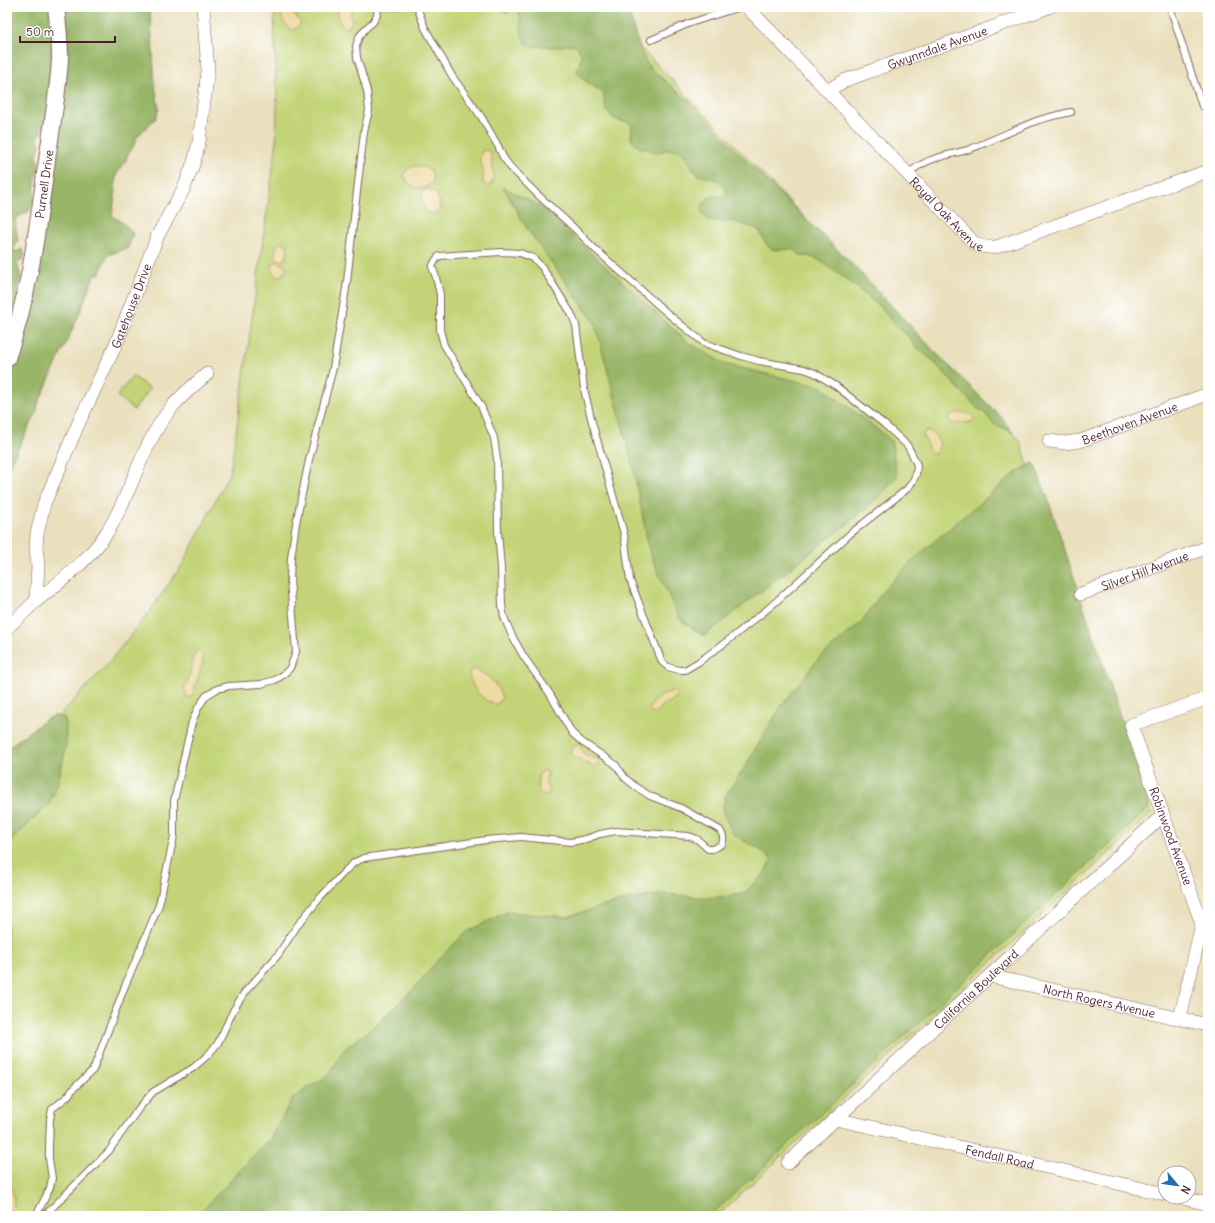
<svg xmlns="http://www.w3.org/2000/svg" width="1215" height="1223" viewBox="0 0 1215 1223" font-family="Delius,sans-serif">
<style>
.green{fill:#c2d477;stroke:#867a51}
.forest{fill:#99b668;stroke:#726a4a}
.sand{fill:#eeda9e;stroke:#9c7c64}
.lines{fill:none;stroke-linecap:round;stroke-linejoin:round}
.service-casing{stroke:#82635e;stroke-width:8}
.minor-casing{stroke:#82635e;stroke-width:14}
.tertiary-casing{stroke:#82635e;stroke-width:18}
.service{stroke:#fff;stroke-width:6}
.minor{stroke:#fff;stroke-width:13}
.tertiary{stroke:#fff;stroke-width:16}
.labels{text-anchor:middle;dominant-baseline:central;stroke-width:3.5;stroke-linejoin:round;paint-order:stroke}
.street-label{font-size:12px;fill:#4a1f2b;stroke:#fff}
</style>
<rect width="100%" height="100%" fill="#fff"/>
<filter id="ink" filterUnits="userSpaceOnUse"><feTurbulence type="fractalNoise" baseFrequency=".025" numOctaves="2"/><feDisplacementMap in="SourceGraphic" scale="8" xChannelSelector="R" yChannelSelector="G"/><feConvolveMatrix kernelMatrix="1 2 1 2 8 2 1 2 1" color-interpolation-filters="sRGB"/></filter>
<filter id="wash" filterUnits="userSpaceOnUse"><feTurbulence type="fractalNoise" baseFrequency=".012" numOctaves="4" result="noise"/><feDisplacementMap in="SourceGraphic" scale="16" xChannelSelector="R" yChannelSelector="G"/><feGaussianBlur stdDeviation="0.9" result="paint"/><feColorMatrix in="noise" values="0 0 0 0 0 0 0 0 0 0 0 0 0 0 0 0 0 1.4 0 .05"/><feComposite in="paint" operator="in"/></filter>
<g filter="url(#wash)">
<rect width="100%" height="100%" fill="#eae0bd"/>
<path class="green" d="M 274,7 L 623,7 L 635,42 L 1019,439 L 1152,813 L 717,1216 L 7,1216 L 7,758 L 59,716 L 106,666 L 150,611 L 184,562 L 229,474 L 232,461 L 276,148 L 277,108 Z
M 133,376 L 150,389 L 134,410 L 117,396 Z"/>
<path class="forest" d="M 7,7 L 49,7 L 52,47 L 51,62 L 46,119 L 38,137 L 40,145 L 37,156 L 39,164 L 35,183 L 34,203 L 29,211 L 16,218 L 15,222 L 18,241 L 13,250 L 16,252 L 22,249 L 25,255 L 22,260 L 17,263 L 21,278 L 19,283 L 20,295 L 14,308 L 9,325 L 9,332 L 7,340 Z
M 66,7 L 150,7 L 155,86 L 159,108 L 156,118 L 136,138 L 136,142 L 127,156 L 125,163 L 117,173 L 115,182 L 116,190 L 112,216 C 121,221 127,225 133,234 L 128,248 L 108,255 L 99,274 L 96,274 L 94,276 L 78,317 L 38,404 L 36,414 L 7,470 L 7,374 L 22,337 L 68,53 Z
M 496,7 L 628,7 C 634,28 637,49 650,68 L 691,103 L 743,158 L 851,263 L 934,351 L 1000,416 L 1013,433 L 1012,433 L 1002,427 L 994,424 L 983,411 L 978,409 L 931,359 L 916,347 L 906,334 L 893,324 L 885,311 L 850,282 L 819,260 L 812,257 L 800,255 L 796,251 L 790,249 L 776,250 L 771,249 L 765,242 L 760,231 L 754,228 L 732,221 L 726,222 L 708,220 L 701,210 C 705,197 712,194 725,196 L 726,194 C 721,171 703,182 695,172 C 690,165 686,153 677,150 C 669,148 662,152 655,153 L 646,148 C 639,149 634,144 631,139 L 632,125 C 628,121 625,122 620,121 C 606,116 604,107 604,94 C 595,85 583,83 577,71 L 582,56 L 577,46 C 569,43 563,46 555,47 C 552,48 549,46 546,46 C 534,46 529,51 523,37 C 519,28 522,18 518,10 L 515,9 L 507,13 Z
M 503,187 L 541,207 L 688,342 L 724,364 L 822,387 L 891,440 L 897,477 L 866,509 L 704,636 L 680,620 L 650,554 L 632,462 L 595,323 L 528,230 Z
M 1034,463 L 1047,496 L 1150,807 L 819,1116 L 710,1216 L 197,1216 L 271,1137 L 293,1098 L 330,1074 L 343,1050 L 379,1023 L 414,988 L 438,960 L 466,932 L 507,912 L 567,917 L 621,901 L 664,894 L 712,898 L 743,894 L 763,875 L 772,859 L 760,850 L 734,835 L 722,811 L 726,794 L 743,770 L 780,708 L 818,659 L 861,623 L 884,590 L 909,564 L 930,545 L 1018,471 Z
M 54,716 L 64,717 L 66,723 L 66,746 L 58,784 L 49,804 L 7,845 L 7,748 L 48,718 Z"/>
<path class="sand" d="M 280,7 L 294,7 L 292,12 L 300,21 L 300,24 L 296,29 L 291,30 C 283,23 281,17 280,7 Z
M 338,7 L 355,7 L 350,14 C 353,20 353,25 346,28 C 337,23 338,17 338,7 Z
M 487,150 L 491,153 L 494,177 L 491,185 L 487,186 L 483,183 C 482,179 484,174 483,170 C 481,161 477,160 482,151 Z
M 413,166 C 426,166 436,169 432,184 C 419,191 410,189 404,175 L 407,169 Z
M 428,189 L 436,193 C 439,198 441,206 439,212 C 427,220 416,203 424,190 Z
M 282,242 L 287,245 C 288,252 288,257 282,261 L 276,258 L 275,252 L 277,245 Z
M 277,262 L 286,266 L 286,270 L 281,276 L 277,277 C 271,273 271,269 273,263 Z
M 957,413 C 964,413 975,411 974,421 C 969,423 956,424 950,423 L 949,418 L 952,414 Z
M 929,431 C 935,434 937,438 940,445 L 936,453 L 933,454 L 930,452 L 923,435 L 924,432 Z
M 198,651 L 203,656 L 203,662 L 192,696 L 188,698 L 184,689 C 190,676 192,666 195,652 Z
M 473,669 C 486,673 498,684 502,697 L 498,704 C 483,704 472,688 469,674 L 471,670 Z
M 674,691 L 677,693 C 675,701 671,701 665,704 C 661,706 658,711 655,713 L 651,712 L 649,710 C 654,699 663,693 674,691 Z
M 574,745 C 581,745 582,749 584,754 L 598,759 L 600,763 L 594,767 L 571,755 L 570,753 Z
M 544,771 L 547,772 L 546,786 L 549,789 L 549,794 L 545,796 C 536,793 537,782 539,774 Z
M 7,1173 L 14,1197 L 13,1216 L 7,1216 Z"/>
</g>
<g filter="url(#ink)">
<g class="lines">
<g class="service-casing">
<path id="service" d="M 1170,7 L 1202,106
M 651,40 L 690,23 L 740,7
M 908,174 C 929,156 945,157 970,149 C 992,141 1013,130 1036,121 C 1047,117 1059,115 1071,112
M 36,1216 L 50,1188 L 52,1178 L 49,1159 L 49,1146 L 50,1119 L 52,1109 L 67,1097 L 74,1088 L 93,1070 L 125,986 L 159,905 L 174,836 L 174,801 L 192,722 L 198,708 L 206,696 L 217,689 L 229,686 L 261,684 L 275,680 L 283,675 L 290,668 L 296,652 L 290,580 L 291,558 L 296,523 L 309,460 L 333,368 L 347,282 L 354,217 L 364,132 L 369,110 L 367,91 L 357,57 L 356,46 L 359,37 L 365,29 L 373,22 L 377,15 L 378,7
M 44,1216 L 109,1151 L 139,1108 L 153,1092 L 193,1068 L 208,1055 L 218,1043 L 234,1009 L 244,993 L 278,955 L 297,926 L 319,899 L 346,870 L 355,862 L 364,858 L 486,840 L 521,837 L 571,842 L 586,839 L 600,834 L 616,831 L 689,836 L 697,839 L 708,849 L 712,849 L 717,847 L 722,844 L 723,841 L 723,836 L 720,830 L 713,826 L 681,808 L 650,796 L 636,787 L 625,778 L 615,764 L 582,742 L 572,733 L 550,694 L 524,657 L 512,636 L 504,617 L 502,605 L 501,568 L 498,531 L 497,459 L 494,438 L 481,406 L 444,345 L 440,330 L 440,294 L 435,274 L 432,267 L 435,261 L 439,256 L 501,252 L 520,253 L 533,258 L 542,267 L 571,313 L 576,325 L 584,389 L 592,422 L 624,534 L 630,580 L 662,662 L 668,667 L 679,670 L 685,670 L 700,661 L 730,639 L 770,607 L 850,534 L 907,489 L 913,481 L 916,474 L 917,465 L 912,454 L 907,445 L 884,424 L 836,386 L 815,373 L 804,369 L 759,361 L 741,356 L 704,343 L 667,313 L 595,249 L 573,227 L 538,195 L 511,168 L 503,157 L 498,146 L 482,118 L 452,76 L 425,28 L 417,7"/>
</g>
<g class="minor-casing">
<g id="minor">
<path id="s1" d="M 747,7 L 974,243 C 981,247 987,248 996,247 L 1208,171"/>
<path id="s2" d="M 828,91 L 835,86 L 846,80 L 1049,7"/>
<path id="s3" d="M 1049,441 L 1065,443 L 1080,441 L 1208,394"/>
<path id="s4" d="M 1081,594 L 1208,547"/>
<path d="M 36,601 C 61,581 88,561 106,534 C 132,494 141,444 172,407 C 182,395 195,384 207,374"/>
<path id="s5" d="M 7,628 L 36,601 L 38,565 L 36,548 L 37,534 L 44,504 L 80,420 L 116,344 L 158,235 L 184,188 L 194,162 L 199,142 L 208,70 L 203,7"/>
<path id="s6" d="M 990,976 L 1208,1025"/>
<path d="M 1180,1018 L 1202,924 L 1131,725 L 1208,698"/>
<path id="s7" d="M 836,1119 L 1165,1194"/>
<path id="s8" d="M 788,1163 L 1163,815"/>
<path d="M 1179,1197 L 1208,1204"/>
</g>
</g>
<g class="tertiary-casing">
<g id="tertiary">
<path id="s9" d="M 7,358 C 29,297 37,231 46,167 C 51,131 58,95 60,59 C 60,41 58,24 56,7"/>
</g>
</g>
<use href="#service" class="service"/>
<use href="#minor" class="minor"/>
<use href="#tertiary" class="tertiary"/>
</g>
</g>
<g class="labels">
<g class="street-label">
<text stroke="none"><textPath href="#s2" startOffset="118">Gwynndale Avenue</textPath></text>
<text stroke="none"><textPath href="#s9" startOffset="178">Purnell Drive</textPath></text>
<text stroke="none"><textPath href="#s1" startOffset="288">Royal Oak Avenue</textPath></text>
<text stroke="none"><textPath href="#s5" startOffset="354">Gatehouse Drive</textPath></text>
<text stroke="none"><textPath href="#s3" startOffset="84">Beethoven Avenue</textPath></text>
<text stroke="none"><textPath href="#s4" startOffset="68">Silver Hill Avenue</textPath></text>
<text transform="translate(1171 836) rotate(70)">Robinwood Avenue</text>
<text stroke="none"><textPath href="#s8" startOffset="256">California Boulevard</textPath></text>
<text stroke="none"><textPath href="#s6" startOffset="112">North Rogers Avenue</textPath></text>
<text stroke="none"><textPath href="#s7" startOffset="168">Fendall Road</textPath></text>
</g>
</g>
<rect width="1215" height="1223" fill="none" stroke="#fff" stroke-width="24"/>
<g transform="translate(1177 1185) rotate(119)"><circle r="19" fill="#ffffff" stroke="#b7a5aa"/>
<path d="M0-3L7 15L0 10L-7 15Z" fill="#1f6fb2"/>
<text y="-6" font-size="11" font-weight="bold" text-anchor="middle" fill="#4a1f2b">N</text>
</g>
<path d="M20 36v6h95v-6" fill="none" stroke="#4a1f2b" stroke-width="2"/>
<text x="26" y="36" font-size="12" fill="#4a1f2b" stroke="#ffffff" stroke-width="3" paint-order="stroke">50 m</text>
</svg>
